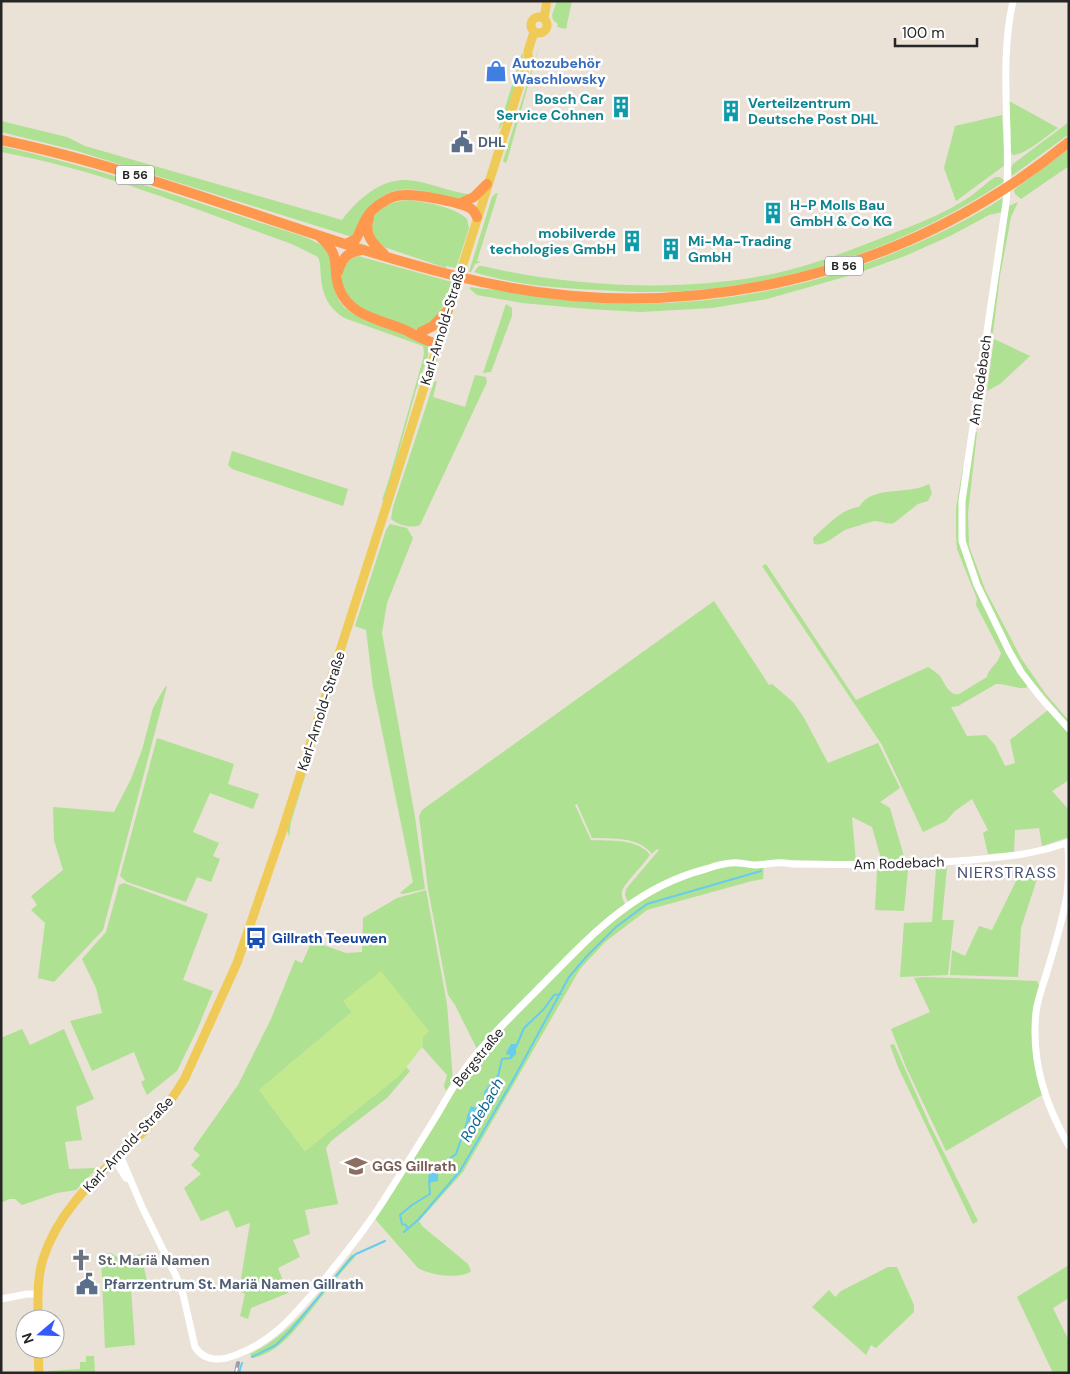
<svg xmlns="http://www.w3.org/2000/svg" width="1070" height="1374" viewBox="0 0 1070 1374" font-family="'DM Sans',sans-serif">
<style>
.green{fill:#aee192}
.pitch{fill:#c3e98e}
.water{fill:#68ccee}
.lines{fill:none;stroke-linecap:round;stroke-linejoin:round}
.stream{stroke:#68ccee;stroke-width:2}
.minor{stroke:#fff;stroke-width:7}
.major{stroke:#f0ca56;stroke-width:9}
.highway{stroke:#fe984e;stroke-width:10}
.rail-casing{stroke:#9b9eb1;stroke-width:4}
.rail{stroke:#fff;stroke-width:2;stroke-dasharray:5.5;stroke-linecap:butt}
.labels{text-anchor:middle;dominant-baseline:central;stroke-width:5;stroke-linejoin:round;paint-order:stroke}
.shield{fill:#fff;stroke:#676767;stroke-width:1}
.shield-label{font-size:12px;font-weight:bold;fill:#262626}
.shop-label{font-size:14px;font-weight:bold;fill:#366cbe;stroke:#fff;text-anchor:start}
.culture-label{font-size:14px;font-weight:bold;fill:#0d838f;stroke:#fff;text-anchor:start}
.service-label{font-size:14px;font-weight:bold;fill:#4e5e75;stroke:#fff;text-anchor:start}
.street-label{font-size:14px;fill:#262626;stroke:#fff}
.transit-label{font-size:14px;font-weight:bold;fill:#164399;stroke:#fff;text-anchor:start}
.education-label{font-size:14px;font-weight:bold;fill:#785e54;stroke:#fff;text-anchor:start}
.worship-label{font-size:14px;font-weight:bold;fill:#5b616d;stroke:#fff;text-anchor:start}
.water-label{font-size:15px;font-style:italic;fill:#0d6794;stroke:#fff}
.quarter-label{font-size:16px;letter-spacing:1px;fill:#485076;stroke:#fff}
</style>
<rect width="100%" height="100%" fill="#eae1d7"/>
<path class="green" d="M 557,1 L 572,1 L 566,29 L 557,27 L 558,24 L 553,20 L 552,15 Z
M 539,46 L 507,161 L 506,163 L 504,162 L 503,161 Z
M 522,53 L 523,54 C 522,69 508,121 498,130 Z
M 1009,101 L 1058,128 C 1048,135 1025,155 1013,155 L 1010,152 Z
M 1002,115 L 1005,165 L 956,201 L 944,168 L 955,126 Z
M 1,121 L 67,137 L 85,146 L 342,220 C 357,200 380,179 406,180 C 428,181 451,193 474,195 C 468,197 461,200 455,200 C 445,200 434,194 425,192 C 385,182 368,204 352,236 L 349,236 L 74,150 L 1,132 Z
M 1069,122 L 1069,134 L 1012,176 L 1011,168 L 1013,164 Z
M 1,146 C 86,165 167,192 249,219 C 268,226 310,236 324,247 C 341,259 323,293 349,311 C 367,324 392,328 412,338 C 418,340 424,343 428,347 L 428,356 L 415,393 L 385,501 L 382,500 L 389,479 L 423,359 L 424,352 L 423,346 L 347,319 C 330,311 322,295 321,277 C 320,270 321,264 318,257 L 292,244 C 197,210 101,170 1,152 Z
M 1069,149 L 1069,166 L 1021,199 L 1015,194 L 1014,190 L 1019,186 Z
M 995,177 L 1000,177 L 1005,181 C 910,244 799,283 685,291 C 656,293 627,292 598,290 C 556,288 515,285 474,272 L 479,266 L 482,266 C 576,288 695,294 789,270 C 824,261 856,248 889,235 C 917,224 946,213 971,196 C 979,190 986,183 995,177 Z
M 498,193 L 477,261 L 481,262 L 475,264 L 471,272 L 469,272 L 492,197 L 495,194 Z
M 1004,197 L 1002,212 L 989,215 L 952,235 L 905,256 L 855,274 L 767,299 L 712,308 L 641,312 L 589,309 L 522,303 L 477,295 L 470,289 L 470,287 C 481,289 492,289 503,291 C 639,315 761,305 889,255 C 929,239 969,220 1004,197 Z
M 409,200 C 426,202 455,207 467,219 L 469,228 L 456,268 L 446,266 L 446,268 L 384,247 L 372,236 C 372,231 371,225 372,220 C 375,205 397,201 409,200 Z
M 1018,202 L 1011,217 L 1000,276 L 993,333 L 990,332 L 1009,206 Z
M 358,256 L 452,282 C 449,292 440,317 432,324 C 427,328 419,330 413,329 C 401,328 358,309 350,300 C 338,284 337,263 358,256 Z
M 506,304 L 512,308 L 512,316 L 491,372 L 483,373 Z
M 989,337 L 992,338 L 979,420 L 976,418 Z
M 994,339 L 1030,356 L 1000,384 L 987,391 Z
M 475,375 L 486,377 L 487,382 L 420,525 C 411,529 398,525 391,519 L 393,507 L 434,382 L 437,381 L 433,397 L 465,407 Z
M 425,399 L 388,515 L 387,512 Z
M 974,429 L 977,433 L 968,513 L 969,546 L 975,562 L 985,589 L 1021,658 L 1045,693 L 1069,721 L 1069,725 L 1025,672 L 1006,639 L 979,584 L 967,549 L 965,534 L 965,497 Z
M 232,451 L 348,489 L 343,506 L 232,469 L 228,465 Z
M 963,467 L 960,542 L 1028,685 L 1026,688 C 1016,689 1006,683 996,684 L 958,706 L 951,707 L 967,736 L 986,735 L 995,745 L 1005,766 L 1015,763 L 1010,740 L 1048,710 L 1069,734 L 1069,780 L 1052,791 L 1069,810 L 1069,837 L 1042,846 L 1039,828 L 1015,830 L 1014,852 L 988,854 L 983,833 L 988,830 L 972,799 L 955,811 L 946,821 L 923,832 L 882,745 L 762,566 L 766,564 L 856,700 L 928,667 C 932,670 936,672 939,675 C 945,682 948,696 959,694 L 987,677 C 989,667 998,665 1001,653 L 976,605 L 977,599 L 957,549 L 956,535 L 956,508 Z
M 929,484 L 932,493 L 928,501 L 918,504 L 894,523 C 887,525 881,521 875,521 C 873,521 847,529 845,530 C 835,535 825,547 814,544 L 813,538 C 827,526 841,509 859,507 C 873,484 907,496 929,484 Z
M 390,524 L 407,528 L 413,538 L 387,603 L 382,633 L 415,817 L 425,889 L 403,894 L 400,893 L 413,882 L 373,687 L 366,630 L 355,626 L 386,530 Z
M 714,601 L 769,685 L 772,684 L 793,702 L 803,716 L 828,763 L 878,743 L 900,788 L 880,802 L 890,808 L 905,860 L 882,862 L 872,827 L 852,817 L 856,862 L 791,860 L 764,861 L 763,879 L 752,881 L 647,910 L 605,942 L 580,969 L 463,1172 L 419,1221 L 422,1226 L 468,1264 L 471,1271 C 461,1280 429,1275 418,1268 L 375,1219 L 453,1094 L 472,1065 L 504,1029 L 606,926 L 630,907 L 625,895 L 626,889 L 659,850 L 657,849 L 652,854 C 638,836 612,839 592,838 L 577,804 L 575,805 L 591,840 C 609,841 638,838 650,855 C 644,864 624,884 622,891 C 621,896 623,900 625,904 L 593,930 L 478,1051 L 455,1005 L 448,995 L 428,889 L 419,816 L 422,810 Z
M 167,686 L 103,930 L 54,982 L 38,978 L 45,923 L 31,910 L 37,905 L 31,896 L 63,870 L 54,840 L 53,807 L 114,812 L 131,779 L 142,750 L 153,708 L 165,687 Z
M 319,731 L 291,822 L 289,837 L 287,830 Z
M 157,738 L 234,764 L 228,784 L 259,794 L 253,809 L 210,793 L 193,832 L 219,843 L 213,856 L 220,859 L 211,882 L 197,877 L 186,902 L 127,882 L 120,876 Z
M 947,867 L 942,920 L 954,920 L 948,975 L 900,977 L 904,923 L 932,922 L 936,868 Z
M 877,870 L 908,870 L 904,911 L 875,910 Z
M 1018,877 L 1037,879 L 1021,928 L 1018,977 L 950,975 L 952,950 L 965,956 L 979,926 L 992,930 Z
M 124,883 L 208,914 L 183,980 L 213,991 L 197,1030 L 177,1071 L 147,1095 L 141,1082 L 145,1080 L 134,1052 L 92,1071 L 70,1021 L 102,1013 L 96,988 L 82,959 L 106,932 L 119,885 Z
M 426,890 L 447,1004 L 453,1080 L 446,1091 L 444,1086 L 447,1075 L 422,1047 L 423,1037 L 429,1031 L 344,1002 L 352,1012 L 259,1090 L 305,1151 L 400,1075 L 406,1067 L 410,1071 L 387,1098 L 331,1141 L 326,1148 L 338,1204 L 305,1210 L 310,1234 L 293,1240 L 300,1257 L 278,1268 L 288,1293 L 251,1308 L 248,1319 L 240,1316 L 245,1294 L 239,1291 L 250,1223 L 236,1228 L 228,1210 L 201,1221 L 184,1188 L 201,1174 L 191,1165 L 200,1155 L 193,1149 L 238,1085 L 271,1019 L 295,960 L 302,963 L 312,941 L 346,953 L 362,952 L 363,918 L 397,898 Z
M 924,977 L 1037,981 L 1040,988 L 1036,1064 L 1042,1095 L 946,1151 L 906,1067 L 891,1029 L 930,1012 L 914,978 Z
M 22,1029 L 30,1045 L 64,1029 L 94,1099 L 76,1107 L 82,1140 L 65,1142 L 69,1169 L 97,1168 L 76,1190 L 57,1193 L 22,1205 L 15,1199 L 9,1199 L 1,1203 L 1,1035 L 3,1037 Z
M 894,1044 L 929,1123 L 978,1221 L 973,1224 L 898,1067 L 890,1045 Z
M 111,1253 L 120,1259 L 141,1254 L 148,1286 L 131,1289 L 135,1345 L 105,1348 L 101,1255 Z
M 352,1254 L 355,1257 C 344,1269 333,1282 323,1295 C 304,1318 283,1353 252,1358 L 250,1354 C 293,1334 322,1290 352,1254 Z
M 1069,1265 L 1069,1298 L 1053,1308 L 1069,1341 L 1069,1373 L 1053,1373 L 1017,1297 Z
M 888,1267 L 897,1267 L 914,1305 L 914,1312 L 876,1348 L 871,1345 L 866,1355 L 812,1307 L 829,1290 L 835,1297 L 841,1291 Z
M 86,1356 L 94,1356 L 95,1373 L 48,1373 L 48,1371 L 80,1369 L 80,1362 L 86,1362 Z"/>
<path class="pitch" d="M 381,971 L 429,1031 L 423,1037 L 422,1047 L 400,1075 L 305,1151 L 259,1090 L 352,1012 L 343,1001 Z"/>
<path class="water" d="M 511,1044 L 516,1044 L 516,1054 L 511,1059 L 509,1054 L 507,1055 L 506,1053 Z
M 471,1106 L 478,1109 L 481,1116 L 474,1122 L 466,1122 L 467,1116 Z
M 434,1170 L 436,1171 L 438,1174 L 438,1181 L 428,1183 L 429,1172 Z"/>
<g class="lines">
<path class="stream" d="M 516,1047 L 524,1028 L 544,1009 L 554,995 L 561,994
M 477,1111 L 484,1104 L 485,1092 L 498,1076 L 502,1059 L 511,1058
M 433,1171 L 456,1154 L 467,1122
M 408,1229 L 406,1225 L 402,1224 L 400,1215 L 412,1205 L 430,1194 L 429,1182
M 404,1232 L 419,1219 L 460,1171 L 513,1080 L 569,977 L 587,956 L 616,927 L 647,904 L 761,871
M 252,1357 L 276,1345 L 291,1330 L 351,1258 L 356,1254 L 385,1241
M 239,1373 L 242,1363"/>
<path class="minor" d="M 1013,1 C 998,67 1012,136 1006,203 L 962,501 L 962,541 L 977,585 L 1009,651 L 1021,672 L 1040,697 L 1069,729
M 1067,843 L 1068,846 C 1069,862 1069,879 1067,895 C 1063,918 1056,942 1049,965 C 1045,980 1038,996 1036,1012 C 1031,1062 1045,1104 1069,1146
M 120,1155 L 142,1207 L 177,1278 L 183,1294 L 195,1347 C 205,1362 220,1361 236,1355 C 275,1340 293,1316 320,1285 C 344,1255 369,1225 389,1192 C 405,1167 421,1141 437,1115 C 447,1098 456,1081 467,1066 C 490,1036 517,1010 543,984 C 593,933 636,887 706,869 C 715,866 729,862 739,863 C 744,863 749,865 755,865 C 767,865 780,860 792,864 C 852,865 911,865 971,860 C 1005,857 1037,854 1069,842
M 115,1160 L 126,1178 L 129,1179
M 1,1299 L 27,1294 L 38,1294"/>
<path class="major" d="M531 25a8 8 0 1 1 16 0a8 8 0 1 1-16 0Z
M 544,18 L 547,1
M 38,1319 C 38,1299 37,1278 43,1259 C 62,1198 118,1161 159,1115 C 169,1104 177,1091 185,1078 L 237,963 L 281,835 L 401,460 L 528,59 L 528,51 L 534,32
M 38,1349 L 39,1373"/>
<path class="highway" d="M 1,140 C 157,172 303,238 456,276 C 672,331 896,283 1069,142
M 459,204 L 474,197 L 487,184
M 369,218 C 363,234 373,244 384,254
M 320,237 C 343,257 331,265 339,288 C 348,316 383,320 405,330 C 416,335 426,341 437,344
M 346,244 L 356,239 C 365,222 365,213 383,202 C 390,197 397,195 405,195 C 417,194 459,202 470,208 C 474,210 475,213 477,217
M 338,272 C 342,258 347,253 361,250
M 421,332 L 433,326 L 448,310"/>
<g class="rail-casing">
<path id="rail" d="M 236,1373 L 238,1363"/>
</g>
<use href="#rail" class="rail"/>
</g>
<defs>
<g id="shop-bare" transform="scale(1.725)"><path d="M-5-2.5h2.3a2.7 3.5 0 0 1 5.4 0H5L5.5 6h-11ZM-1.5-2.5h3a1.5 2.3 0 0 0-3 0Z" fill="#3f7fe0" stroke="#fff" stroke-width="2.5" paint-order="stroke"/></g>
<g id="building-bare" transform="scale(1.725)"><path d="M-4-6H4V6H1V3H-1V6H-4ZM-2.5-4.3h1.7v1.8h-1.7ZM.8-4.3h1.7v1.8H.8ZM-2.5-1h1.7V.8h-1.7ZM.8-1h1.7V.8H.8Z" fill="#0f9aa8" stroke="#fff" stroke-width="2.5" paint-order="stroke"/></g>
<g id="civic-bare" transform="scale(1.725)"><path d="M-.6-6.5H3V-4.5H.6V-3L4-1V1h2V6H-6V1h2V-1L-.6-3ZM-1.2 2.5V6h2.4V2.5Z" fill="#5c6f8a" stroke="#fff" stroke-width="2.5" paint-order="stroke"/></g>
<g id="bus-bare" transform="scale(1.725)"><path d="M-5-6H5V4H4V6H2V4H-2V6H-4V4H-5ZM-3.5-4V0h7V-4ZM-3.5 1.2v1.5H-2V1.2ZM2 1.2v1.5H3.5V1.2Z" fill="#1a4fb4" stroke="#fff" stroke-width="2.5" paint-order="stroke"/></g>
<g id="school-bare" transform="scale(1.725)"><path d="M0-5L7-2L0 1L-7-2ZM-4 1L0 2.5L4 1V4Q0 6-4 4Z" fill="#8d6e63" stroke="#fff" stroke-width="2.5" paint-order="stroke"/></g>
<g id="church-bare" transform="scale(1.725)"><path d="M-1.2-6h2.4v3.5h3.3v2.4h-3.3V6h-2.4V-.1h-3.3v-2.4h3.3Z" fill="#6b7280" stroke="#fff" stroke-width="2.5" paint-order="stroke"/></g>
</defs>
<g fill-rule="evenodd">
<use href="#shop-bare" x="496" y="71"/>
<use href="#building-bare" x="621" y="107"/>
<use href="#building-bare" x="731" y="111"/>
<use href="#civic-bare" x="462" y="142"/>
<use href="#building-bare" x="773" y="213"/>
<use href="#building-bare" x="632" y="241"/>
<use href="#building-bare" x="671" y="249"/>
<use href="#bus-bare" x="256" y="938"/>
<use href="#school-bare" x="356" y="1166"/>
<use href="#church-bare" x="81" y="1260"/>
<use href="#civic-bare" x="87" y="1284"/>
</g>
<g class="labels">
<g class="shield">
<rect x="116" y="165.5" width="38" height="19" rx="4"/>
<rect x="825" y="256.5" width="38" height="19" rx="4"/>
</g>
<g class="shield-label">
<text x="135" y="175">B 56</text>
<text x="844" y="266">B 56</text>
</g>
<g class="shop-label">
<text x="512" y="63">Autozubehör<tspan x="512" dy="16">Waschlowsky</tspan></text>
</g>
<g class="culture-label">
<text x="604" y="99" text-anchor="end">Bosch Car<tspan x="604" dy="16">Service Cohnen</tspan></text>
<text x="748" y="103">Verteilzentrum<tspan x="748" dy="16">Deutsche Post DHL</tspan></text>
<text x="790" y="205">H-P Molls Bau<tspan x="790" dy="16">GmbH &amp; Co KG</tspan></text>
<text x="616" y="233" text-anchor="end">mobilverde<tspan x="616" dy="16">techologies GmbH</tspan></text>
<text x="688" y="241">Mi-Ma-Trading<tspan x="688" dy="16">GmbH</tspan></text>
</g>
<g class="service-label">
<text x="478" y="142">DHL</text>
<text x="104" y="1284">Pfarrzentrum St. Mariä Namen Gillrath</text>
</g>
<g class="street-label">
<text transform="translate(443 325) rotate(-73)">Karl-Arnold-Straße</text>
<text transform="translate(980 380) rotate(-82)">Am Rodebach</text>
<text transform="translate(321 711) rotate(-72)">Karl-Arnold-Straße</text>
<text transform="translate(899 863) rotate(-2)">Am Rodebach</text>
<text transform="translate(478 1057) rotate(-51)">Bergstraße</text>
<text transform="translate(128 1144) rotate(-47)">Karl-Arnold-Straße</text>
</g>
<g class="transit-label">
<text x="272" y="938">Gillrath Teeuwen</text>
</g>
<g class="education-label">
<text x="372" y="1166">GGS Gillrath</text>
</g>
<g class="worship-label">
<text x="98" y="1260">St. Mariä Namen</text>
</g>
<g class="water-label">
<text transform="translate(482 1110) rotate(-60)">Rodebach</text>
</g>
<g class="quarter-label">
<text x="1007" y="872">NIERSTRASS</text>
</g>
</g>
<rect width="1070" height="1374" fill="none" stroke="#262626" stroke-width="5"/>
<g transform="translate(40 1334) rotate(251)"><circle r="24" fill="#ffffff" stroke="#a8a8a8"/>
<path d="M0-4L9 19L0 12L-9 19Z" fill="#345bfa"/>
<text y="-8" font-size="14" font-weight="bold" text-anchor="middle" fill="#262626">N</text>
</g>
<path d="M895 38v8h82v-8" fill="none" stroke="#262626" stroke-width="2.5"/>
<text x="902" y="38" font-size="15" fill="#262626" stroke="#ffffff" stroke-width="4" paint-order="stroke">100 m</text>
</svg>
